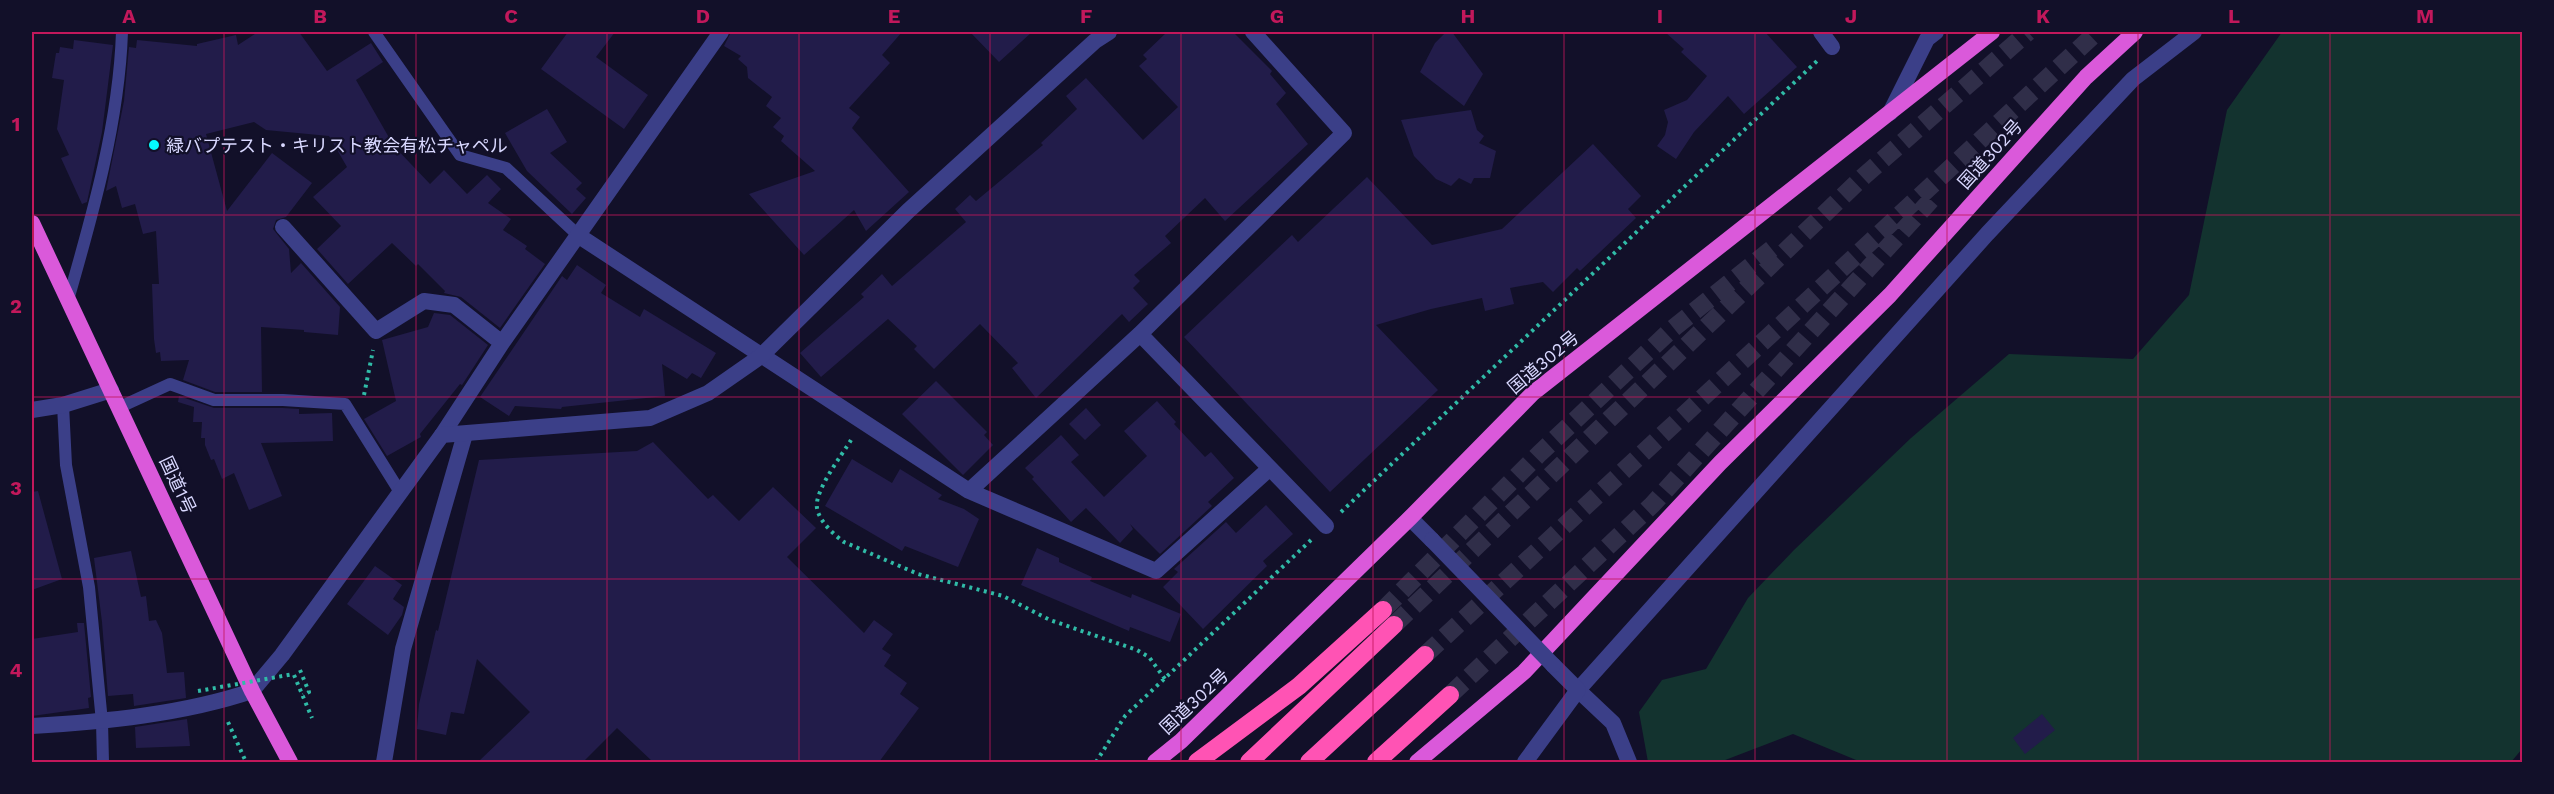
<svg xmlns="http://www.w3.org/2000/svg" width="2554" height="794" viewBox="0 0 2554 794" font-family="'Work Sans','Noto Sans JP',sans-serif">
<style>
.green{fill:#13332f}
.building{fill:#221c4a}
.lines{fill:none;stroke-linecap:round;stroke-linejoin:round}
.motorway-tunnel{stroke:#302e49;stroke-width:18;stroke-dasharray:18 9;stroke-linecap:butt}
.path{stroke:#30bba7;stroke-width:4;stroke-dasharray:3 4.5;stroke-linecap:butt}
.service{stroke:#3b3f88;stroke-width:12}
.minor{stroke:#3b3f88;stroke-width:16}
.tertiary{stroke:#3b3f88;stroke-width:16}
.trunk{stroke:#da59da;stroke-width:16}
.motorway{stroke:#ff53b4;stroke-width:18}
.path-bridge{stroke:#30bba7;stroke-width:4;stroke-dasharray:3 4.5;stroke-linecap:butt}
.tertiary-bridge{stroke:#3b3f88;stroke-width:16}
.grid{fill:none;stroke:#c2185b;stroke-width:1.5;stroke-opacity:0.55}
.poi-dot{fill:#04faff;stroke:#121029;stroke-width:2}
.labels{text-anchor:middle;dominant-baseline:central;stroke-width:4.5;stroke-linejoin:round;paint-order:stroke}
.poi-label{font-size:18px;fill:#d9d8ff;stroke:#121029;text-anchor:start}
.street-label{font-size:18px;fill:#d9d8ff;stroke:#121029}
.neatline{fill:none;stroke:#c2185b;stroke-width:2}
.grid-label{font-size:20px;text-anchor:middle;font-weight:bold;fill:#c2185b}
</style>
<rect width="100%" height="100%" fill="#121029"/>
<path class="green" d="M 2282,32 L 2522,32 L 2522,749 L 2511,762 L 1861,762 L 1793,734 L 1720,762 L 1648,762 L 1639,712 L 1662,680 L 1706,669 L 1748,598 L 1794,550 L 1911,438 L 2009,354 L 2133,359 L 2189,295 L 2227,110 Z"/>
<path class="building" d="M 258,32 L 299,32 L 327,71 L 371,43 L 383,62 L 356,80 L 391,141 L 390,142 L 430,184 L 444,170 L 467,194 L 487,175 L 501,189 L 488,203 L 511,219 L 503,230 L 527,246 L 525,249 L 545,264 L 500,328 L 461,297 L 444,293 L 445,291 L 418,264 L 416,266 L 392,243 L 348,284 L 317,249 L 341,226 L 313,197 L 347,167 L 329,136 L 266,130 L 254,122 L 206,134 L 227,211 L 272,153 L 312,183 L 286,217 L 276,220 L 273,229 L 289,249 L 291,273 L 301,263 L 340,307 L 338,335 L 304,332 L 304,330 L 261,327 L 262,392 L 215,392 L 183,380 L 189,360 L 161,361 L 160,352 L 156,353 L 154,339 L 152,284 L 159,284 L 156,231 L 143,234 L 135,204 L 122,208 L 116,186 L 106,191 L 124,101 L 129,47 L 136,48 L 137,40 L 197,46 L 197,44 L 236,35 L 238,45 Z
M 568,32 L 615,32 L 596,57 L 648,95 L 624,129 L 541,69 Z
M 731,32 L 902,32 L 882,55 L 890,63 L 849,108 L 860,117 L 852,128 L 909,192 L 866,231 L 854,210 L 804,255 L 749,194 L 815,171 L 781,141 L 784,136 L 773,127 L 781,118 L 766,106 L 772,97 L 748,78 L 747,67 L 738,59 L 741,56 L 724,46 Z
M 970,32 L 1032,32 L 999,62 Z
M 1167,32 L 1233,32 L 1272,71 L 1270,74 L 1286,93 L 1276,104 L 1308,144 L 1225,221 L 1205,198 L 1165,236 L 1171,243 L 1134,275 L 1140,281 L 1133,288 L 1148,304 L 1129,322 L 1122,314 L 1036,398 L 1012,368 L 1018,363 L 980,324 L 934,369 L 914,349 L 917,346 L 888,319 L 821,377 L 800,353 L 864,297 L 861,294 L 882,274 L 892,286 L 966,222 L 955,209 L 970,195 L 976,201 L 1043,145 L 1041,143 L 1077,109 L 1066,96 L 1086,78 L 1143,140 L 1178,107 L 1139,66 L 1147,59 L 1143,55 Z
M 1446,32 L 1452,32 L 1483,74 L 1464,106 L 1420,72 L 1435,43 Z
M 1665,32 L 1765,32 L 1797,67 L 1744,114 L 1728,96 L 1694,132 L 1676,159 L 1657,146 L 1665,135 L 1668,122 L 1664,110 L 1687,100 L 1707,76 L 1681,52 L 1684,49 Z
M 74,40 L 113,45 L 102,132 L 87,202 L 82,204 L 61,158 L 69,155 L 57,129 L 64,80 L 52,78 L 56,53 L 59,53 L 60,47 L 73,49 Z
M 547,109 L 567,142 L 550,153 L 582,183 L 576,189 L 586,198 L 572,214 L 527,171 L 505,133 Z
M 1471,110 L 1477,130 L 1484,136 L 1479,143 L 1496,151 L 1490,178 L 1474,178 L 1471,184 L 1459,178 L 1451,186 L 1436,179 L 1414,156 L 1401,120 Z
M 1593,144 L 1641,196 L 1628,209 L 1636,218 L 1580,271 L 1577,268 L 1553,292 L 1543,282 L 1510,288 L 1514,304 L 1485,311 L 1482,298 L 1431,309 L 1376,325 L 1438,390 L 1330,492 L 1184,337 L 1292,235 L 1298,242 L 1367,177 L 1432,245 L 1502,229 Z
M 577,265 L 606,285 L 601,293 L 640,317 L 644,309 L 716,353 L 701,378 L 692,373 L 687,379 L 662,364 L 665,396 L 562,407 L 561,409 L 515,406 L 509,416 L 480,397 L 562,276 L 567,280 Z
M 434,313 L 450,315 L 488,345 L 462,385 L 460,384 L 420,434 L 421,437 L 387,456 L 364,419 L 396,401 L 382,340 L 428,327 Z
M 936,381 L 987,432 L 984,435 L 993,445 L 963,475 L 902,414 Z
M 179,396 L 214,408 L 283,408 L 299,409 L 299,414 L 332,413 L 333,441 L 261,443 L 282,496 L 249,510 L 234,473 L 222,479 L 214,459 L 211,460 L 205,445 L 205,438 L 201,438 L 202,422 L 193,422 L 194,407 L 178,402 Z
M 1157,401 L 1176,422 L 1174,424 L 1205,457 L 1211,452 L 1234,478 L 1208,502 L 1212,506 L 1160,554 L 1130,524 L 1133,529 L 1120,543 L 1086,508 L 1071,522 L 1032,479 L 1034,477 L 1025,468 L 1061,435 L 1079,455 L 1071,462 L 1104,497 L 1147,456 L 1124,431 Z
M 1086,408 L 1101,425 L 1085,440 L 1069,424 Z
M 653,442 L 708,499 L 713,495 L 739,521 L 773,487 L 816,528 L 787,557 L 864,633 L 874,620 L 893,634 L 882,649 L 891,655 L 884,666 L 907,683 L 900,694 L 919,708 L 879,762 L 653,762 L 617,728 L 583,762 L 478,762 L 530,712 L 477,659 L 464,714 L 451,712 L 446,735 L 417,729 L 419,704 L 436,630 L 438,631 L 479,460 L 637,451 Z
M 852,459 L 892,483 L 900,469 L 942,495 L 938,499 L 964,509 L 979,519 L 958,567 L 905,546 L 902,551 L 825,506 Z
M 38,491 L 62,579 L 32,590 L 32,492 Z
M 1266,505 L 1293,534 L 1263,561 L 1267,566 L 1203,629 L 1163,587 L 1178,572 L 1174,569 L 1226,522 L 1236,533 Z
M 1037,548 L 1059,558 L 1059,562 L 1092,577 L 1090,581 L 1131,598 L 1132,594 L 1181,614 L 1170,642 L 1130,627 L 1129,631 L 1021,585 Z
M 131,551 L 141,597 L 146,596 L 149,621 L 156,620 L 162,633 L 167,673 L 184,672 L 186,698 L 134,706 L 133,694 L 108,696 L 102,622 L 94,558 Z
M 375,566 L 402,585 L 393,599 L 404,607 L 402,615 L 388,635 L 347,604 Z
M 77,623 L 84,623 L 91,697 L 88,698 L 89,708 L 32,716 L 32,639 L 78,632 Z
M 2042,714 L 2055,730 L 2025,754 L 2013,738 Z
M 187,719 L 190,746 L 136,748 L 135,727 Z"/>
<g class="lines">
<path class="motorway-tunnel" d="M 1383,610 L 1539,454 L 1671,330 L 1773,248
M 1394,625 L 1864,176 L 2028,32
M 1425,655 L 2097,32
M 1450,695 L 1652,505 L 1931,200"/>
<path class="path" d="M 364,395 L 373,350
M 851,440 C 842,455 814,491 817,508 C 819,521 834,535 844,542 L 918,574 L 1003,596 L 1050,620 L 1137,650 L 1149,657 L 1165,679
M 1341,512 L 1817,61
M 300,670 L 309,692 L 303,695
M 294,675 L 312,718
M 228,722 L 246,762
M 1096,762 L 1125,716 L 1311,540"/>
<path class="service" d="M 374,32 L 460,155 L 506,168 L 579,236
M 68,300 C 93,213 119,122 122,32
M 63,405 L 66,465 L 89,587 L 102,722 L 103,762
M 120,407 L 170,384 L 214,400 L 283,400 L 345,404 L 400,492"/>
<path class="minor" d="M 1821,32 L 1832,47
M 1890,113 L 1927,39 L 1936,32
M 283,227 L 376,331 L 424,301 L 454,305 L 502,343
M 579,236 L 969,491 L 1156,571 L 1269,469
M 1140,334 L 1326,526
M 32,410 L 63,405 L 111,390
M 442,435 L 502,343 L 721,32
M 969,491 L 1140,334 L 1344,133 L 1253,32
M 32,726 C 103,722 184,714 252,691
M 384,762 L 403,649 L 465,434
M 1629,762 L 1613,723 L 1578,690 L 1987,234 L 2133,79 L 2194,32"/>
<path class="tertiary" d="M 1410,518 L 1432,540
M 252,691 L 282,655 L 442,435 L 650,418 L 708,393 L 761,356 L 908,211 L 1095,41 L 1109,32
M 1525,762 L 1578,690 L 1553,665"/>
<path class="trunk" d="M 32,223 L 252,691 L 290,762
M 1155,762 L 1181,741 L 1410,518 L 1533,393 L 1992,32
M 1417,762 L 1524,672 L 1720,463 L 1890,295 L 2086,77 L 2135,32"/>
<path class="motorway" d="M 1197,762 L 1299,686 L 1383,610
M 1249,762 L 1394,625
M 1309,762 L 1425,655
M 1376,762 L 1450,695"/>
<path class="path-bridge" d="M 198,691 L 294,674"/>
<path class="tertiary-bridge" d="M 1432,540 L 1553,665"/>
</g>
<path class="grid" d="M 224,32 L 224,762M 416,32 L 416,762M 607,32 L 607,762M 799,32 L 799,762M 990,32 L 990,762M 1181,32 L 1181,762M 1373,32 L 1373,762M 1564,32 L 1564,762M 1755,32 L 1755,762M 1947,32 L 1947,762M 2138,32 L 2138,762M 2330,32 L 2330,762M 32,215 L 2522,215M 32,397 L 2522,397M 32,579 L 2522,579"/>
<circle class="poi-dot" cx="154" cy="145" r="6"/>
<g class="labels">
<g class="poi-label">
<text x="166" y="145">緑バプテスト・キリスト教会有松チャペル</text>
</g>
<g class="street-label">
<text transform="translate(1990 154) rotate(-48)">国道302号</text>
<text transform="translate(1543 362) rotate(-40)">国道302号</text>
<text transform="translate(178 485) rotate(65)">国道1号</text>
<text transform="translate(1194 701) rotate(-43)">国道302号</text>
</g>
</g>
<rect width="2554" height="794" fill="none" stroke="#121029" stroke-width="66"/>
<rect x="33" y="33" width="2488" height="728" class="neatline"/>
<g class="grid-label">
<text x="129" y="23">A</text>
<text x="320" y="23">B</text>
<text x="511" y="23">C</text>
<text x="703" y="23">D</text>
<text x="894" y="23">E</text>
<text x="1086" y="23">F</text>
<text x="1277" y="23">G</text>
<text x="1468" y="23">H</text>
<text x="1660" y="23">I</text>
<text x="1851" y="23">J</text>
<text x="2043" y="23">K</text>
<text x="2234" y="23">L</text>
<text x="2425" y="23">M</text>
<text x="16" y="131">1</text>
<text x="16" y="313">2</text>
<text x="16" y="495">3</text>
<text x="16" y="677">4</text>
</g>
</svg>
